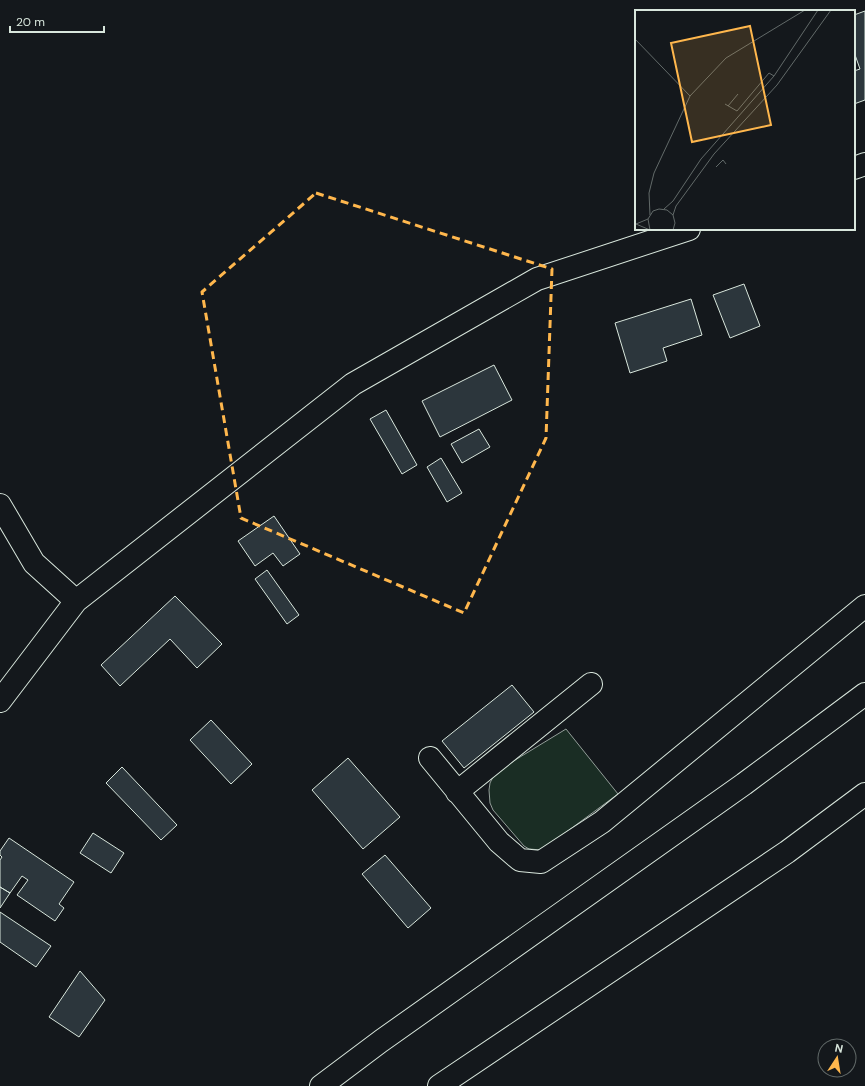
<svg xmlns="http://www.w3.org/2000/svg" width="865" height="1086" viewBox="0 0 865 1086" font-family="'DM Sans',sans-serif">
<style>
.green{fill:#1a2d24;stroke:#939e99}
.building{fill:#2c363c;stroke:#d8e6dc}
.lines{fill:none;stroke-linecap:round;stroke-linejoin:round}
.minor-casing{stroke:#d8e6dc;stroke-width:24}
.major-casing{stroke:#d8e6dc;stroke-width:24}
.minor{stroke:#14181c;stroke-width:22}
.major{stroke:#14181c;stroke-width:22}
.marked{fill:none;stroke:#ffb74d;stroke-width:3;stroke-dasharray:8 5;stroke-linejoin:round}
.inset-road{fill:none;stroke:#626a69;stroke-width:1}
.view{fill:#ffb74d;fill-opacity:0.15;stroke:#ffb74d;stroke-width:2}
.inset-edge{fill:none;stroke:#d8e6dc;stroke-width:2}
</style>
<rect width="100%" height="100%" fill="#14181c"/>
<path class="green" d="M 566,729 L 618,794 L 542,850 L 529,849 L 524,846 L 493,810 L 490,803 L 489,790 L 490,783 L 494,775 L 502,768 Z"/>
<path class="building" d="M 865,11 L 865,100 L 854,104 L 854,71 L 860,69 L 854,52 L 854,15 Z
M 744,284 L 760,326 L 730,338 L 713,295 Z
M 691,299 L 702,335 L 663,348 L 667,361 L 630,373 L 615,323 Z
M 494,365 L 512,400 L 440,437 L 422,401 Z
M 386,410 L 417,465 L 402,474 L 370,419 Z
M 479,429 L 490,447 L 462,463 L 451,444 Z
M 441,458 L 462,493 L 447,502 L 427,467 Z
M 274,516 L 300,554 L 283,566 L 273,553 L 255,566 L 238,541 Z
M 267,570 L 299,615 L 287,624 L 255,579 Z
M 175,596 L 222,644 L 197,668 L 170,639 L 120,686 L 101,665 Z
M 512,685 L 534,712 L 464,768 L 442,741 Z
M 211,720 L 252,764 L 231,784 L 190,740 Z
M 348,758 L 400,817 L 363,849 L 312,790 Z
M 122,767 L 177,825 L 161,840 L 106,783 Z
M 93,833 L 124,853 L 111,873 L 80,853 Z
M 9,838 L 74,882 L 59,904 L 64,908 L 55,921 L 17,895 L 28,880 L 22,876 L 10,893 L 0,887 L 0,860 L 2,857 L 0,855 L 0,851 Z
M 385,855 L 431,908 L 408,928 L 362,874 Z
M 0,887 L 10,893 L 0,908 Z
M 0,912 L 51,946 L 36,967 L 0,942 Z
M 80,971 L 105,1000 L 79,1037 L 49,1017 Z"/>
<g class="lines">
<g class="minor-casing">
<path id="minor" d="M 854,168 L 865,164
M 0,505 L 34,563 L 76,601
M 0,701 L 76,601 L 353,384 L 537,279 L 689,229
M 430,758 L 499,842 L 520,860 L 541,862 L 602,822 L 865,606
M 457,792 L 591,684"/>
</g>
<g class="major-casing">
<path id="major" d="M 321,1086 L 381,1041 L 744,784 L 865,694
M 439,1086 L 787,852 L 865,794"/>
</g>
<use href="#minor" class="minor"/>
<use href="#major" class="major"/>
</g>
<path class="marked" d="M 316,193 L 552,269 L 546,438 L 464,613 L 241,518 L 202,292 Z"/>
<g transform="translate(635 10)">
<rect width="220" height="220" fill="#14181c"/>
<path class="inset-road" d="M 0,29 L 55,86M 90,94 L 102,101 L 134,63 L 139,66M 93,96 L 103,84M 81,157 L 88,150 L 91,154M 29,199 L 38,191 L 66,149 L 139,66 L 183,0M 15,205 L 14,183 L 19,163 L 55,86 L 91,48 L 170,0M 38,205 L 41,196 L 79,144 L 142,75 L 196,0M 1,214 L 15,220M 1,214 L 13,209M 15,220 L 13,209 L 18,201 L 24,199 L 32,200 L 38,205 L 40,213 L 38,220"/>
<path class="view" d="M 115,16 L 136,115 L 57,132 L 36,33 Z"/>
<rect width="220" height="220" class="inset-edge"/>
</g>
<g transform="translate(837 1058) rotate(12)"><circle r="19" fill="#14181c" stroke="#626a69"/>
<path d="M0-3L7 15L0 10L-7 15Z" fill="#ffb74d"/>
<text y="-6" font-size="11" font-weight="bold" text-anchor="middle" fill="#d8e6dc">N</text>
</g>
<path d="M10 26v6h94v-6" fill="none" stroke="#d8e6dc" stroke-width="2"/>
<text x="16" y="26" font-size="12" fill="#d8e6dc" stroke="#14181c" stroke-width="3" paint-order="stroke">20 m</text>
</svg>
